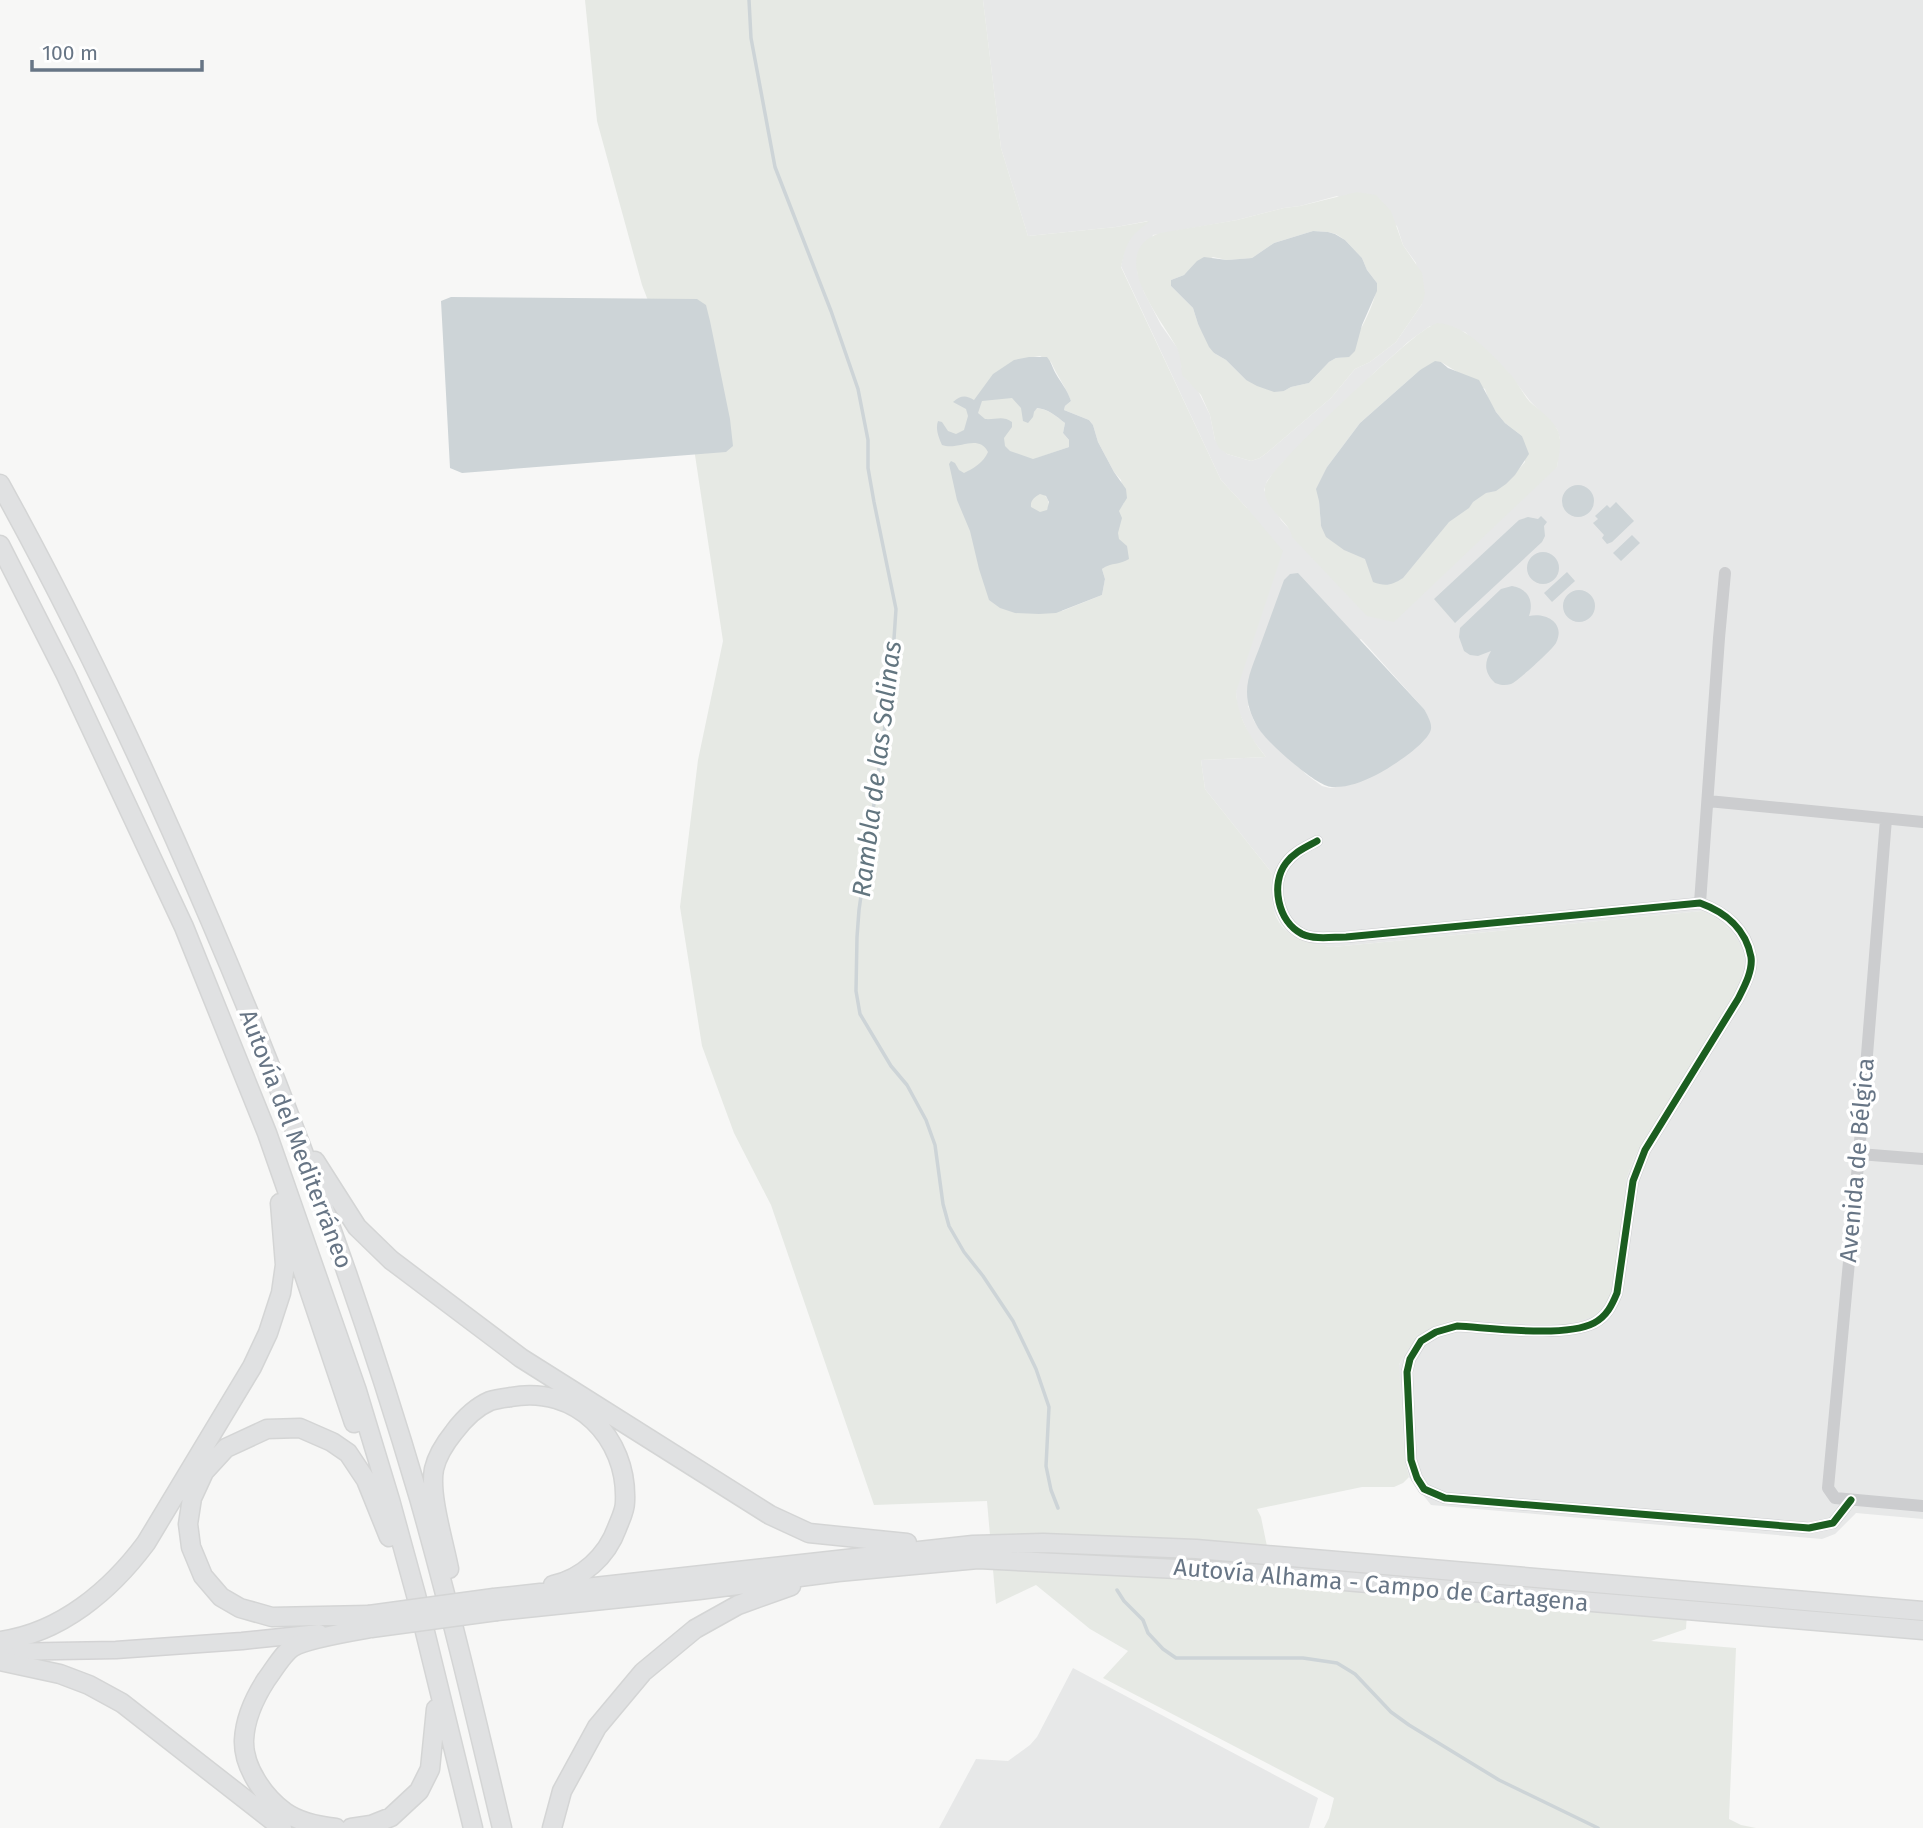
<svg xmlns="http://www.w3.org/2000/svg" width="1923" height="1828" viewBox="0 0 1923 1828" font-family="'Fira Sans',sans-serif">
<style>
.built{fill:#e7e8e8;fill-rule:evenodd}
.green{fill:#e6e9e4;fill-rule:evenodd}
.water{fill:#cdd4d7;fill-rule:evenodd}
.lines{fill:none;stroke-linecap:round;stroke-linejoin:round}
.stream{stroke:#cdd4d7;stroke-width:3.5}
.major-casing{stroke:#d3d3d4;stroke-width:19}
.highway-casing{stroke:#d4d5d5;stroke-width:21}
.minor{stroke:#cccdcf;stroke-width:12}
.major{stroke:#e0e1e2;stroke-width:16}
.highway{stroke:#e0e1e2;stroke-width:18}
.highway-bridge-casing{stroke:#d4d5d5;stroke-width:21;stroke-linecap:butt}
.highway-bridge{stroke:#e0e1e2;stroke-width:18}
.cycleway-casing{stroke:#fff;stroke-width:11}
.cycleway{stroke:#1b5e20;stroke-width:7}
.labels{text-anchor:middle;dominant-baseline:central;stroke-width:7;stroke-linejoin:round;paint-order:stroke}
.street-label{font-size:24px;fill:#677585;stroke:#fff}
.water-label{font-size:26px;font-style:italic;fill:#637680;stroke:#fff}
</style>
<rect width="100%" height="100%" fill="#f7f7f6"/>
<path class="built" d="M 983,0 L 1923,0 L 1923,1519 L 1856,1513 L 1835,1534 L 1822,1539 L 1431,1505 L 1409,1477 L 1405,1460 L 1399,1376 L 1399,1365 L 1405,1353 L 1417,1337 L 1439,1324 L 1453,1320 L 1498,1321 L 1626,1180 L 1634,1158 L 1732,998 L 1743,955 L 1740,946 L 1727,927 L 1702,911 L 1333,947 L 1313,945 L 1300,940 L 1288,933 L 1281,924 L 1274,911 L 1270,893 L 1272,873 L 1205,789 L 1201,760 L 1266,757 L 1249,735 L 1242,719 L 1237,707 L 1236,692 L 1247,508 L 1221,480 L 1121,266 L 1126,243 L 1134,233 L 1148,221 L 1116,227 L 1028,236 L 1001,148 ZM 1337,196 L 1397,226 L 1403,245 L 1416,263 L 1422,304 L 1396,342 L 1370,362 L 1355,369 L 1331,398 L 1268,452 L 1260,458 L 1251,461 L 1227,454 L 1215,440 L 1210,415 L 1197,389 L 1187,380 L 1181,365 L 1181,357 L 1178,349 L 1161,325 L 1144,292 L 1137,271 L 1153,235 L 1237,220 L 1284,208 L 1300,206 ZM 1430,326 L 1465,332 L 1511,376 L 1530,401 L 1557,429 L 1560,439 L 1557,467 L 1292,537 L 1292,532 L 1281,520 L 1264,490 L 1267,481 L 1283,462 L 1376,371 L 1408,342 ZM 1361,639 L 1424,709 L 1429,719 L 1352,784 L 1330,788 L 1322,786 L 1307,775 L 1262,733 L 1254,721 L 1248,706 Z
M 1073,1668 L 1318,1798 L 1309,1828 L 939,1828 L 976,1759 L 1008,1761 L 1030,1745 L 1037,1737 Z"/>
<path class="green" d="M 585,0 L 983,0 L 1001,148 L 1028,236 L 1116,227 L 1150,221 C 1129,237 1127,241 1121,267 L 1221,480 L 1247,508 L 1283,551 L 1236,692 C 1238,718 1250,737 1266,757 L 1201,760 L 1205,789 L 1272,873 C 1267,922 1284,942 1333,947 L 1702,911 C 1721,918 1743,938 1744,960 C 1744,973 1738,986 1732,998 L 1634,1158 L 1626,1180 L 1615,1282 L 1611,1295 L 1602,1308 L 1594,1316 L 1565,1325 L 1453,1320 C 1425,1328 1412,1339 1399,1365 L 1405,1460 L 1409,1477 L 1403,1483 L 1394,1487 L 1362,1487 L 1257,1509 L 1261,1517 L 1273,1576 L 1370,1574 L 1423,1589 L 1687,1612 L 1686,1629 L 1651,1641 L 1736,1648 L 1729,1819 L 1741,1825 L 1756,1828 L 1324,1828 L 1329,1818 L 1334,1798 L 1103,1678 L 1128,1651 L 1090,1629 L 1036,1585 L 996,1604 L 987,1501 L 874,1505 L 771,1205 L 734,1133 L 702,1046 L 680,907 L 698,760 L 723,641 L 687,402 L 642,285 L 597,121 ZM 1040,356 L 1051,362 C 1057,376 1066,387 1071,401 L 1065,406 L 1064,410 L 1089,420 L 1093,425 L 1098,442 L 1114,472 L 1121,480 L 1124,503 L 1118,511 L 1117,563 L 1111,563 L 1102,569 L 1105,579 L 1102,595 L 1062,611 L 1047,510 C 1050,504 1049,498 1043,494 L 1037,458 L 1069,447 L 1069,440 L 1063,433 L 1065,423 C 1056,416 1048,409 1036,408 L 1034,412 L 1022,359 Z
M 1357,192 L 1376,195 L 1391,211 L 1403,245 L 1422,273 L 1425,294 L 1422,304 L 1396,342 L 1370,362 L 1355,369 L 1331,398 L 1268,452 L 1260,458 L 1251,461 L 1227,454 L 1219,448 L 1215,440 L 1210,415 L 1201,395 L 1182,375 C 1181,366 1181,357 1177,348 C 1162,320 1104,252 1160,233 L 1237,220 L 1284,208 L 1300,206 ZM 1313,231 L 1328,232 L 1336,234 L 1345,240 L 1362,258 L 1367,270 L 1377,283 C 1376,306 1356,337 1345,357 L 1336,358 L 1329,362 L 1309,383 L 1291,387 L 1284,391 L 1246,380 L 1226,360 L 1214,353 L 1198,324 L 1193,308 L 1171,286 L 1171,280 L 1184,275 L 1191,269 L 1213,257 L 1227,260 L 1252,258 L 1274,243 Z
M 1437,323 C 1465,324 1493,355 1511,375 C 1518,383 1523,394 1530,402 C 1539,410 1551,418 1557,429 C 1563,440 1559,455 1557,467 L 1394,622 L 1367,616 L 1292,537 C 1291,522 1261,508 1265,486 C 1269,468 1389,358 1410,341 C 1419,334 1427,327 1437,323 ZM 1441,362 L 1485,389 L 1489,401 L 1496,412 L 1505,423 L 1522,436 L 1525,462 L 1506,484 L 1496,491 L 1486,493 L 1473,502 L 1469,508 L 1449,522 L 1403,578 L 1368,566 L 1365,559 L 1344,550 L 1321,526 L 1319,501 L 1327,467 L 1360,423 L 1420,370 Z"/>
<path class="water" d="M 1313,231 L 1328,232 L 1335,234 L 1345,240 L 1362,258 L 1367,270 L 1377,283 L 1377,291 L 1362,325 L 1355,351 L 1349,357 L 1336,358 L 1329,362 L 1309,383 L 1291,387 L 1284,391 L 1274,392 L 1257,386 L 1246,380 L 1226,360 L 1214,353 L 1209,347 L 1198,324 L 1193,308 L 1171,286 L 1171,280 L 1184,275 L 1197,261 L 1204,257 L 1227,260 L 1252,258 L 1274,243 Z
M 451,297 L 697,299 L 706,305 L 710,321 L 730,419 L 733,446 L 726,452 L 462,473 L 450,468 L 441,301 Z
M 1029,357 L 1047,357 C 1052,363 1052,367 1056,374 C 1061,383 1067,389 1071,401 L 1065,406 L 1064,410 L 1089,420 L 1093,425 L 1098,442 L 1114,472 L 1126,489 L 1127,498 L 1119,511 L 1122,518 L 1118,533 L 1119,539 L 1127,546 L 1129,559 C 1120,565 1112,562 1102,569 L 1105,579 L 1102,595 L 1056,613 L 1039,614 L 1015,613 L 1000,608 L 989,600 L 979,569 L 970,531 L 957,500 L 949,464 L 951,461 L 955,463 L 959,470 L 964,473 C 973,469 984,462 988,452 C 978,433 958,451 942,445 C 939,438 935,429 938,421 L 942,422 L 948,431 L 956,434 L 964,430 L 968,416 L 966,409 L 953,402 C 961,395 966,395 974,400 L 993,374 L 1014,360 ZM 1012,398 L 1021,408 L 1023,421 L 1028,423 L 1033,417 L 1034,412 L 1037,408 C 1048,409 1056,416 1065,423 L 1063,433 L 1069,440 L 1069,447 L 1033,459 L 1010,451 L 1005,446 L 1004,438 L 1012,427 L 1012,422 C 1003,415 995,420 985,419 L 978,413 L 982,401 ZM 1040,494 L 1046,496 L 1049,502 L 1047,510 L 1040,512 L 1031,507 C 1030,500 1035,497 1040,494 Z
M 1435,361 L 1441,362 L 1448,368 L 1479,380 L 1496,412 L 1505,423 L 1522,436 L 1529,454 L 1515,475 L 1506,484 L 1496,491 L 1486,493 L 1473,502 L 1469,508 L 1449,522 L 1403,578 C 1392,585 1386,587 1373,582 L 1365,559 L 1344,550 L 1326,537 L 1321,526 L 1319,501 L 1316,489 L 1327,467 L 1360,423 L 1420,370 Z
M1562 501a16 16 0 1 1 32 0a16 16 0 1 1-32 0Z
M 1616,502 L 1634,521 L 1612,542 L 1607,544 L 1602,538 L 1604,535 L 1593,523 L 1598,519 L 1595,516 L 1607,505 L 1610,508 Z
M 1541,516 L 1547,522 L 1544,526 L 1545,536 L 1542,542 L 1455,623 L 1434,599 L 1519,520 L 1528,517 L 1538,519 Z
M 1632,535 L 1640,543 L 1621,561 L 1613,553 Z
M1527 568a16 16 0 1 1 32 0a16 16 0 1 1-32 0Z
M 1567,572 L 1575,581 L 1552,602 L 1544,593 Z
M 1298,573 L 1424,709 C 1427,714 1432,723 1431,729 C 1428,744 1387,770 1374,776 C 1362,782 1346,788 1332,787 C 1317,787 1271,745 1261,732 C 1253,721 1247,706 1247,692 C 1247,676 1255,660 1260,646 C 1268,624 1276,602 1284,580 L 1290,574 Z
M 1512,586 C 1529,589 1534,602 1529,616 C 1546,612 1566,623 1556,643 C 1552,650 1518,681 1511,684 C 1505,686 1500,685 1495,683 C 1484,672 1484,663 1491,651 L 1478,656 L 1470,655 L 1464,651 L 1459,637 L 1460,628 L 1501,589 Z
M1563 606a16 16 0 1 1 32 0a16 16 0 1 1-32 0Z"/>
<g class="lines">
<path class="stream" d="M 749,0 L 751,38 L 775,167 L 831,311 L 858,389 L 868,440 L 868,468 L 874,502 L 896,609 L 891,683 L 859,910 L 857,937 L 856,991 L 860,1014 L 891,1066 L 907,1085 L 926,1120 L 935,1145 L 943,1204 L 949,1226 L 964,1252 L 983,1276 L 1013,1321 L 1036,1369 L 1049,1407 L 1046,1466 L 1051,1490 L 1058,1508
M 1117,1590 L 1124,1601 L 1143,1620 L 1148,1633 L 1163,1649 L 1176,1658 L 1303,1658 L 1337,1663 L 1355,1674 L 1391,1712 L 1409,1725 L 1499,1780 L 1598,1828"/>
<g class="major-casing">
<path id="major" d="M 0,1652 L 116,1650 L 242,1641 L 319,1633"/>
</g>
<g class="highway-casing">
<path id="highway" d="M 0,484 C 78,625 147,772 210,920 C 291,1109 361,1301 419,1498 C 450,1607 476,1718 502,1828
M 0,545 L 66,675 L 184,927 L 267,1133 L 357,1391 L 390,1500 L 416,1595 L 473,1828
M 315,1161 L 357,1227 L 391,1260 L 521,1358 L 770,1515 L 809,1533 L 907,1543
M 287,1224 L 354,1423
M 449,1569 C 444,1542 429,1495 434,1469 C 437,1456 446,1442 454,1432 C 463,1420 476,1407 490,1401 C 496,1399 504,1398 511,1397 C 576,1385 628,1437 625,1502 C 625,1511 620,1520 617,1528 C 607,1556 582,1579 553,1585
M 494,1598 L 973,1545 L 1043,1543 L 1196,1549 L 1923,1611
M 497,1611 L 699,1590 L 838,1572 L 978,1559 L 1238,1572 L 1923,1630
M 369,1615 L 272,1617 L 240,1608 L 221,1597 L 203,1576 L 191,1547 L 188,1524 L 192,1498 L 204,1472 L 226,1448 L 267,1429 L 300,1428 L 332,1442 L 348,1453 L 366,1480 L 389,1537
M 0,1641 C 61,1633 111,1590 146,1543 L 252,1367 L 268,1333 L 281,1293 L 285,1265 L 280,1203
M 0,1661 L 60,1674 L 89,1685 L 122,1703 L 282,1828
M 336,1828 C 319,1826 299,1822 285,1812 C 264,1797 243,1767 244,1740 C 245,1719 255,1697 266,1680 C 273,1671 283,1653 293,1647 C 306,1639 354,1631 371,1628
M 351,1828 L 371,1825 L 391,1817 L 419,1791 L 430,1769 L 436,1709
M 552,1828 L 562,1791 L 597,1727 L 643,1672 L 695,1629 L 738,1605 L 791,1586"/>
</g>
<path class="minor" d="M 1708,801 L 1923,822
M 1886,819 L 1859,1154 L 1828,1488 L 1835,1498 L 1923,1506
M 1317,841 C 1306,847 1294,852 1286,863 C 1270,884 1278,922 1302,934 C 1315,940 1332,937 1346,937 L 1700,903 C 1725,912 1746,929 1751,957 C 1753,971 1744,987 1738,999 L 1645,1150 L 1633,1181 L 1617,1293 C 1612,1305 1607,1316 1594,1323 C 1565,1338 1492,1328 1457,1326 L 1436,1332 L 1421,1341 L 1410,1359 L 1407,1372 L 1411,1460 L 1417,1478 L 1424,1489 L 1445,1498 L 1809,1528 L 1833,1523 L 1851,1500
M 1700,903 L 1719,638 L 1725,573
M 1859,1154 L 1923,1159"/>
<use href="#major" class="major"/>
<use href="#highway" class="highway"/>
<g class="highway-bridge-casing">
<path id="highway-bridge" d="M 369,1615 L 494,1598
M 371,1628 L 497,1611"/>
</g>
<use href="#highway-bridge" class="highway-bridge"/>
<g class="cycleway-casing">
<path id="cycleway" d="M 1317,841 C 1306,847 1294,852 1286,863 C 1270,884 1278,922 1302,934 C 1315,940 1332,937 1346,937 L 1700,903 C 1725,912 1746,929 1751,957 C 1753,971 1744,987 1738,999 L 1645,1150 L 1633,1181 L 1617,1293 C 1612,1305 1607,1316 1594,1323 C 1565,1338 1492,1328 1457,1326 L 1436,1332 L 1421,1341 L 1410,1359 L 1407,1372 L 1411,1460 L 1417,1478 L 1424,1489 L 1445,1498 L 1809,1528 L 1833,1523 L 1851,1500"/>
</g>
<use href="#cycleway" class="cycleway"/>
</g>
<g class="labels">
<g class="street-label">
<text transform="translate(296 1139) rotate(69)">Autovía del Mediterráneo</text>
<text transform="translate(1857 1160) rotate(-85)">Avenida de Bélgica</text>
<text transform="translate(1381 1585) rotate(5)">Autovía Alhama - Campo de Cartagena</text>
</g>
<g class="water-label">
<text transform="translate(877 769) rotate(-83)">Rambla de las Salinas</text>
</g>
</g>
<path d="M32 60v10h170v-10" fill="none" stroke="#677585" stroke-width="3.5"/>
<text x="42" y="60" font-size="21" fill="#677585" stroke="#ffffff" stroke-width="5" paint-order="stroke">100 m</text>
</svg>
